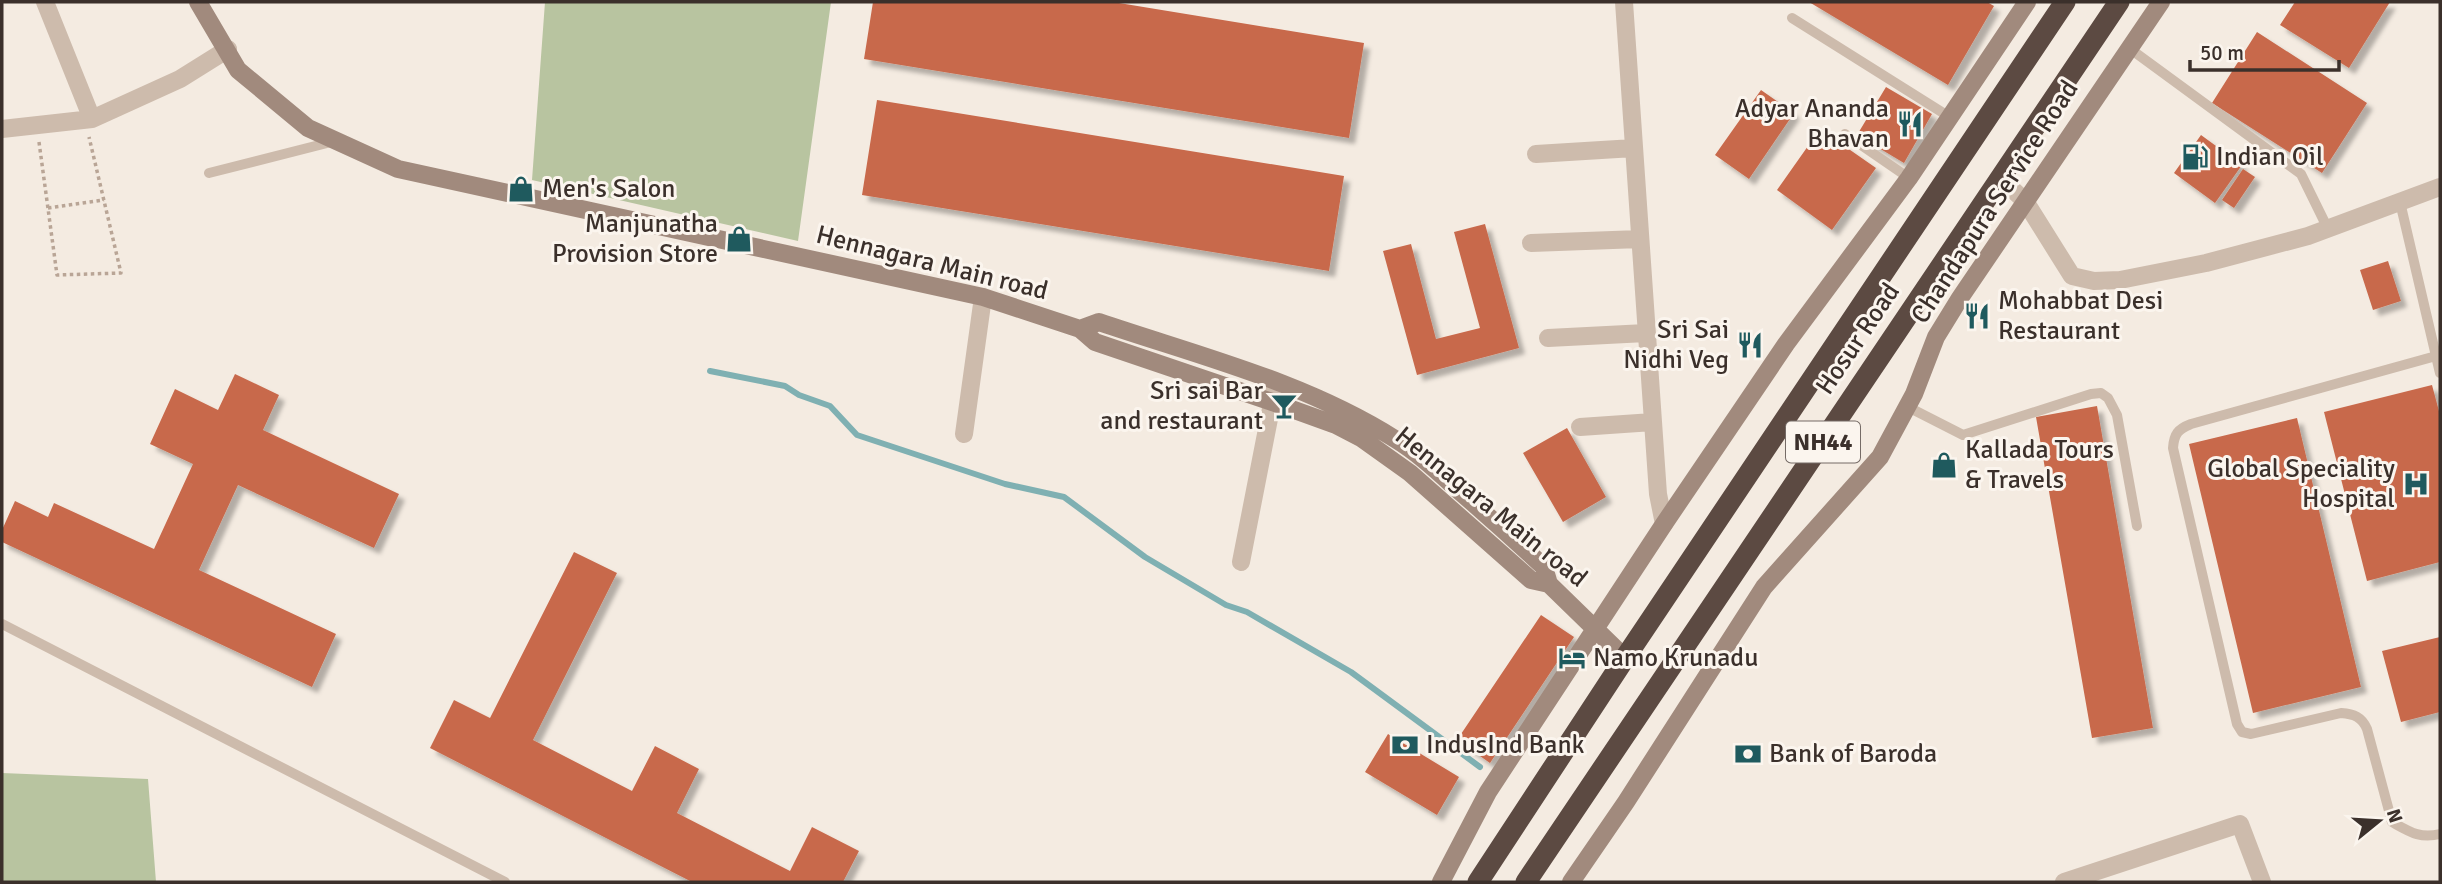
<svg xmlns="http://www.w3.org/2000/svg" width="2442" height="884" viewBox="0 0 2442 884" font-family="Signika,sans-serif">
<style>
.green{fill:#b8c4a0}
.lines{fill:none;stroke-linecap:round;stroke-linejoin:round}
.stream{stroke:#7fb0b2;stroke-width:6}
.building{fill:#c8694b;filter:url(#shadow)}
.path{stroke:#b9a596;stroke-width:3.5;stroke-dasharray:3.5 3.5;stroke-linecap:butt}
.lane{stroke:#cdbbac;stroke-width:10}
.street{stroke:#cdbbac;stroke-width:18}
.secondary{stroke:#a18a7d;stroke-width:18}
.highway{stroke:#5c4a42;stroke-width:21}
.labels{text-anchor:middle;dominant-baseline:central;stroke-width:6;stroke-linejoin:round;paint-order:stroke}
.shield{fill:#fbf5ee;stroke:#756b66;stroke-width:2}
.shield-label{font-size:24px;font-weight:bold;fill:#3b302b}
.poi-label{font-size:26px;fill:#3b302b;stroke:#fbf5ee;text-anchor:start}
.street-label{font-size:26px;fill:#3b302b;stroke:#fbf5ee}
</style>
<defs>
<filter id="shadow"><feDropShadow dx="6" dy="6" stdDeviation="2" flood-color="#0004"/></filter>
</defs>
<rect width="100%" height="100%" fill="#f4ebe1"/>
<path class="green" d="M 545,2 L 831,2 L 798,241 L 532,180 Z
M 2,773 L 148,779 L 156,882 L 2,882 Z"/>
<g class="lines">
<path class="stream" d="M 710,371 L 785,386 L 799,395 L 830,406 L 857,435 L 1005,484 L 1064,497 L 1145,557 L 1226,605 L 1247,612 L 1351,672 L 1480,767"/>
</g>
<path class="building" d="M 873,2 L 1113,2 L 1364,43 L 1349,138 L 864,59 Z
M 1809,2 L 1987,2 L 1994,6 L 1948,85 Z
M 2295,2 L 2390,2 L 2349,68 L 2280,25 Z
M 2257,32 L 2367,103 L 2322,173 L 2212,103 Z
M 1886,87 L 1932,114 L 1904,163 L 1857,135 Z
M 1761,90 L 1794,113 L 1749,179 L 1715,155 Z
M 877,100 L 1344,176 L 1329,271 L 862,195 Z
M 1820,129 L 1876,168 L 1832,230 L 1777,190 Z
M 2201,135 L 2242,165 L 2215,203 L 2174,173 Z
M 2243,169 L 2255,177 L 2234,208 L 2222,200 Z
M 1485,224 L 1519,348 L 1417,375 L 1383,251 L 1411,244 L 1436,339 L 1480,328 L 1454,232 Z
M 2388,261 L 2401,301 L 2373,310 L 2360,270 Z
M 235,374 L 279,395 L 263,430 L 399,494 L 374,548 L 238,485 L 199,570 L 336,634 L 312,687 L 2,542 L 2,530 L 15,501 L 48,517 L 54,503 L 154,549 L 193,464 L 150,444 L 175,389 L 218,410 Z
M 2432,385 L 2440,415 L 2440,562 L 2367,581 L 2324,412 Z
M 2097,406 L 2153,728 L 2092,738 L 2036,417 Z
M 2297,418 L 2361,687 L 2253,713 L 2189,444 Z
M 1567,428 L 1606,497 L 1563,522 L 1523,453 Z
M 574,552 L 617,573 L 533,740 L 632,791 L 655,746 L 699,769 L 677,813 L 790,871 L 812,827 L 859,851 L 843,882 L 692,882 L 430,748 L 454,700 L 490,718 Z
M 1541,615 L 1574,637 L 1490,763 L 1457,740 Z
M 2440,637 L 2440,712 L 2401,722 L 2382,651 Z
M 1388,734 L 1459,777 L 1437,815 L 1365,772 Z"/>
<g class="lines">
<path class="path" d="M 39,142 L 57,275 L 121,273 L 89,137
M 48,208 L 104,200"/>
<path class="lane" d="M 1792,18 L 1948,116
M 2129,48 L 2301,174 L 2328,229
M 1845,134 L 1909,178
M 209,173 L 335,141
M 2400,202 L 2440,373
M 2436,356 L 2191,424 C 2178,429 2174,434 2173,448 L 2237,724 L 2242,732 L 2251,734 L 2341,713 C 2354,714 2362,717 2367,729 L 2392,822 C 2410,832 2420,839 2440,834
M 1908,407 L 1963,435 L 2091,394 L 2101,393 L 2108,398 L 2117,415 L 2137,526
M 2,624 L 505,882"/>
<path class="street" d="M 45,2 L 92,119
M 1624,2 L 1658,494 L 1664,524
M 2,129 L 92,119 L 180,79 L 228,49
M 1536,154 L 1634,148
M 2000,178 L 2025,201 L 2072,276 L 2094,281 L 2120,280 L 2206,263 L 2308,236 L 2440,187
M 1531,243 L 1640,239
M 1548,338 L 1646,333
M 1580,427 L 1653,422
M 964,434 L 983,297
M 1241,562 L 1276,383
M 2064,882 L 2240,824 L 2262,882"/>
<path class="secondary" d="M 198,2 L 238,70 L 308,128 L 398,169 L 983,297 L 1080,329 L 1095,342 L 1272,402 L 1336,425 L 1361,438 L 1410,473 L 1531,580 L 1549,584 L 1625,658
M 1080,329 L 1099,322 C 1199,356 1305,382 1395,439 C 1418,453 1437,471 1457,489 C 1486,514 1515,540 1544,567 L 1549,584
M 1441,882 L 1488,792 L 1664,524 L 1786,344 L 1909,178 L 2027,2
M 1571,882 L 1626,802 L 1764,587 L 1880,457 L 1914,394 L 1936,337 L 1960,298 L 2161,2"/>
<path class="highway" d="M 1478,882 L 1625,658 L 2065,2
M 1526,882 L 2119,2"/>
</g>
<defs>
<g id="restaurant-bare" transform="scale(2.1)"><path d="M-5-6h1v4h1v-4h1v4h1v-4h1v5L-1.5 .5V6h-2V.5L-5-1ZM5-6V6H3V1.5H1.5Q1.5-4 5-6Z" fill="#1f5a5e" stroke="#fbf5ee" stroke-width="2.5" paint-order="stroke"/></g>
<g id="fuel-bare" transform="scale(2.1)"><path d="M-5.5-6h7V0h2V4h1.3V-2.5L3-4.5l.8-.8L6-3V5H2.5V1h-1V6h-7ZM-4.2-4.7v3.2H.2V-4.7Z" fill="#1f5a5e" stroke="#fbf5ee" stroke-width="2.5" paint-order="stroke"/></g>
<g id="shop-bare" transform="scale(2.1)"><path d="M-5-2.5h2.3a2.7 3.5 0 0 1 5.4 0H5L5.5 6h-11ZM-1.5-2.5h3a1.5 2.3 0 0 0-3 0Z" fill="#1f5a5e" stroke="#fbf5ee" stroke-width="2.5" paint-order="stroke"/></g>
<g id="bar-bare" transform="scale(2.1)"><path d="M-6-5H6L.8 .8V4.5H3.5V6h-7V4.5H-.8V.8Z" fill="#1f5a5e" stroke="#fbf5ee" stroke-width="2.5" paint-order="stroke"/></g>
<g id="hospital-bare" transform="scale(2.1)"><path d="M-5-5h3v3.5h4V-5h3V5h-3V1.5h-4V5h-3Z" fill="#1f5a5e" stroke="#fbf5ee" stroke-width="2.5" paint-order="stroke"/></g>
<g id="hotel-bare" transform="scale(2.1)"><path d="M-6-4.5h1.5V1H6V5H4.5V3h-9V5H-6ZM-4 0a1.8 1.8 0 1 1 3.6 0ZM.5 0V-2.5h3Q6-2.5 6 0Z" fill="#1f5a5e" stroke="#fbf5ee" stroke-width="2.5" paint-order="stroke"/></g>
<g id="bank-bare" transform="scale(2.1)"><path d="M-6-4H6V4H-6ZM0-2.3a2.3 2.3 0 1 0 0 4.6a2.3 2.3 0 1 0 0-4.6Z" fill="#1f5a5e" stroke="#fbf5ee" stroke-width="2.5" paint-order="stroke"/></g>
</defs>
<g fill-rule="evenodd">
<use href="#restaurant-bare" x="1910" y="124"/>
<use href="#fuel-bare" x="2195" y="157"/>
<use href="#shop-bare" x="521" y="189"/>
<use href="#shop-bare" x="739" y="239"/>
<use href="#restaurant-bare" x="1977" y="316"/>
<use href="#restaurant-bare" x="1750" y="345"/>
<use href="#bar-bare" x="1284" y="406"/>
<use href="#shop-bare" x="1944" y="465"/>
<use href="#hospital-bare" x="2416" y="484"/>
<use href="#hotel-bare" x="1572" y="658"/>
<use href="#bank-bare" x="1405" y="745"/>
<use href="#bank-bare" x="1748" y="754"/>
</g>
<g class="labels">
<rect class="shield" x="1786" y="421.5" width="74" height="41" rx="5"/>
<g class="shield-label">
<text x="1823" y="442">NH44</text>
</g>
<g class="poi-label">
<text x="1889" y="109" text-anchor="end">Adyar Ananda<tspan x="1889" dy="30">Bhavan</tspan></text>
<text x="2216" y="157">Indian Oil</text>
<text x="542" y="189">Men's Salon</text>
<text x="718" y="224" text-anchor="end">Manjunatha<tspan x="718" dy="30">Provision Store</tspan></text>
<text x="1998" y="301">Mohabbat Desi<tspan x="1998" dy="30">Restaurant</tspan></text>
<text x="1729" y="330" text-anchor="end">Sri Sai<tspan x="1729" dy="30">Nidhi Veg</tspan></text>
<text x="1263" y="391" text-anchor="end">Sri sai Bar<tspan x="1263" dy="30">and restaurant</tspan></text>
<text x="1965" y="450">Kallada Tours<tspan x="1965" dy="30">&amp; Travels</tspan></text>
<text x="2395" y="469" text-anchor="end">Global Speciality<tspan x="2395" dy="30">Hospital</tspan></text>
<text x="1593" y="658">Namo Krunadu</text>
<text x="1426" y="745">IndusInd Bank</text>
<text x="1769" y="754">Bank of Baroda</text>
</g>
<g class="street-label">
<text transform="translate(1995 202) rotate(-57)">Chandapura Service Road</text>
<text transform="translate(932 263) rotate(14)">Hennagara Main road</text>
<text transform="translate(1858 339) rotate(-56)">Hosur Road</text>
<text transform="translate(1491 507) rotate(39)">Hennagara Main road</text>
</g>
</g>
<rect width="2442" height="884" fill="none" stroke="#3b302b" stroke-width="7"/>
<g transform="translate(2379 821) rotate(72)" stroke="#fbf5ee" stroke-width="5" paint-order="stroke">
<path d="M0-5L12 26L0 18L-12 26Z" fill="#3b302b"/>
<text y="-10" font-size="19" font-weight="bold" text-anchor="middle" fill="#3b302b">N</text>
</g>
<path d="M2190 60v10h149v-10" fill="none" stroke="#3b302b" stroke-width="3.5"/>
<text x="2200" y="60" font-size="21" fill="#3b302b" stroke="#fbf5ee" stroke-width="5" paint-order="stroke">50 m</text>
</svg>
